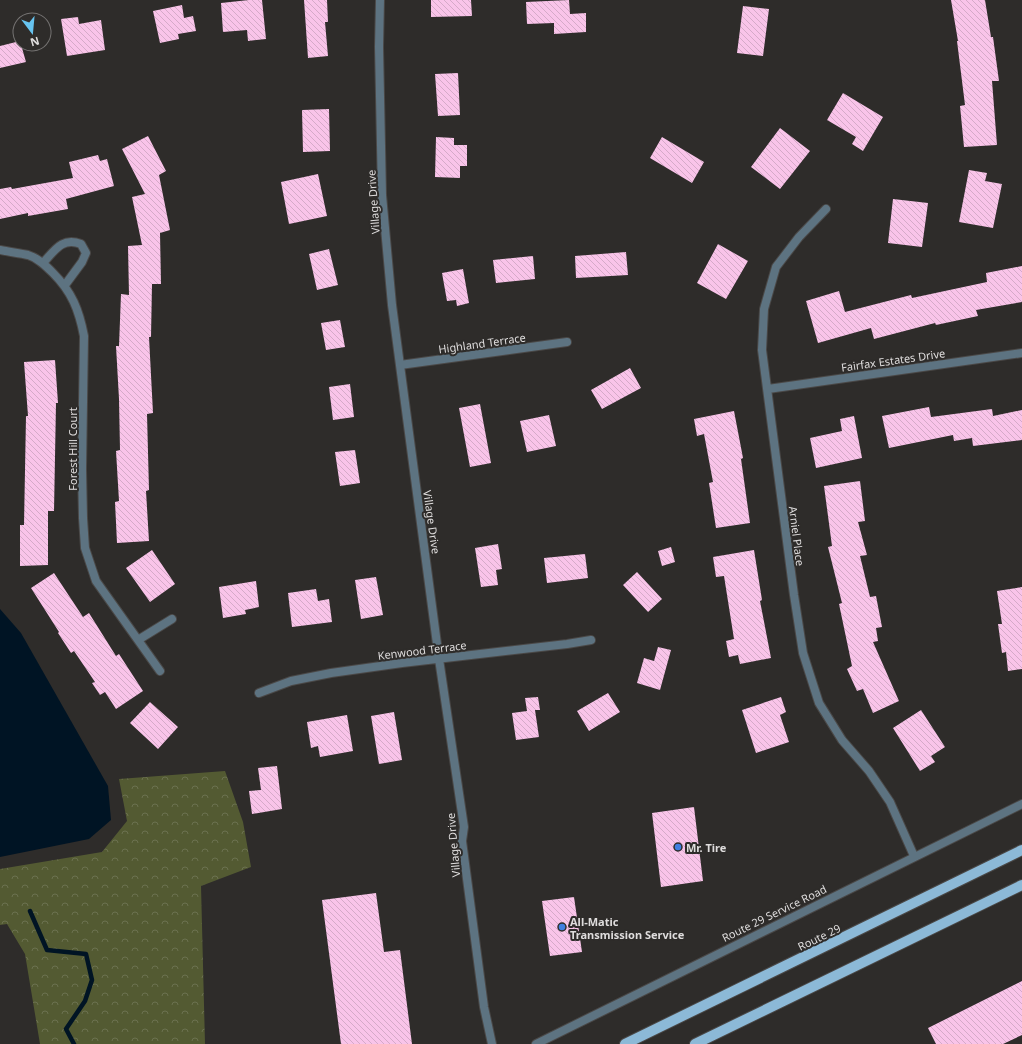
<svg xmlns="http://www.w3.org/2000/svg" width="1022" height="1044" viewBox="0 0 1022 1044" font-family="'Noto Sans',sans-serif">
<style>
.forest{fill:url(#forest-crowns)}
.water{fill:#001424}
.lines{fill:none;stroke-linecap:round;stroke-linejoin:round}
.stream{stroke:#001424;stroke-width:4.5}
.building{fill:url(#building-back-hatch)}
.street-casing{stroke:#4a4847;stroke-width:10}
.primary-casing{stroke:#4a4847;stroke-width:12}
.street{stroke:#5d7381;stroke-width:8}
.primary{stroke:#8cb9d7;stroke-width:10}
.shop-dot{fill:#3f7fe0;stroke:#2e2c2a;stroke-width:1.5}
.labels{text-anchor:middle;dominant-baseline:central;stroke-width:4;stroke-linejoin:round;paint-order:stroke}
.street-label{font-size:11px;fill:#dfdddd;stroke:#2e2c2a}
.poi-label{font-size:11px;font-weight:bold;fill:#dfdddd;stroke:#2e2c2a;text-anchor:start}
</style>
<defs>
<pattern id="forest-crowns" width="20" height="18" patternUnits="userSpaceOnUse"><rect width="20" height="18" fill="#535a32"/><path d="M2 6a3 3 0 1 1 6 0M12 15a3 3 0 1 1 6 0" fill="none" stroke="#6b714f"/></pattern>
<pattern id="building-back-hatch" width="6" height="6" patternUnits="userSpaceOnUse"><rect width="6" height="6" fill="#f9c4e9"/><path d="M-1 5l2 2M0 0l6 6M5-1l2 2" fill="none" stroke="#d5aac8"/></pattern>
</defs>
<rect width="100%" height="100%" fill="#2e2c2a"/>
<path class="forest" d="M 225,771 L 243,822 L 251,867 L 201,886 L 205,1044 L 40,1044 L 25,954 L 7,924 L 0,925 L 0,869 L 102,852 L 127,821 L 119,779 Z"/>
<path class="water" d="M 0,609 L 21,633 L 108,786 L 111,820 L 89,839 L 0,857 Z"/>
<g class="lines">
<path class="stream" d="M 30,911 L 47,950 L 86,954 L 92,980 L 85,1001 L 66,1029 L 74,1044"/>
</g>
<path class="building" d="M 249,0 L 262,0 L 266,39 L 248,41 L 247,30 L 223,32 L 221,3 Z
M 304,0 L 327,0 L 328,22 L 325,22 L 328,56 L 308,58 Z
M 431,0 L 471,0 L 472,16 L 431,17 Z
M 569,0 L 570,14 L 586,13 L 586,32 L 554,34 L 554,23 L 527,24 L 526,2 Z
M 951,0 L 985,0 L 991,37 L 993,37 L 999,81 L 992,81 L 997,145 L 964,147 L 960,106 L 965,105 L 957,41 L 958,41 Z
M 182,5 L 184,18 L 193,16 L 196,31 L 178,34 L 179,39 L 160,43 L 153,11 Z
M 743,6 L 769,9 L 763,56 L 737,53 Z
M 78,17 L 79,24 L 101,20 L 105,50 L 67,56 L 61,19 Z
M 20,41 L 26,62 L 0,68 L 0,46 Z
M 458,73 L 460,115 L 438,116 L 435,74 Z
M 843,93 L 883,117 L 863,151 L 852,144 L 856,137 L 827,120 Z
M 329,109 L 330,151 L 303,152 L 302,110 Z
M 780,128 L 810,151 L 780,189 L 751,167 Z
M 148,136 L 166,171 L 159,175 L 170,230 L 160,233 L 161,284 L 152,284 L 151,337 L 149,337 L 153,413 L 147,414 L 149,490 L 146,491 L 149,541 L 117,543 L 115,502 L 119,501 L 116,451 L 120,450 L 119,399 L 116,346 L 119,346 L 121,294 L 129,295 L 128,246 L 142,245 L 132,197 L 145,194 L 122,149 Z
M 436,137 L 454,138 L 454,145 L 467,145 L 467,166 L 460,166 L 460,178 L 435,177 Z
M 662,137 L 704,162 L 692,183 L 650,158 Z
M 98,155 L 100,161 L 107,159 L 114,186 L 66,199 L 68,209 L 28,216 L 28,213 L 0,219 L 0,189 L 11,187 L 12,189 L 73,178 L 69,162 Z
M 969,170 L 987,173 L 985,181 L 1002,184 L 993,228 L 959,222 Z
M 318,174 L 327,216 L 289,224 L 281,182 Z
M 893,199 L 928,203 L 922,247 L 888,243 Z
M 718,244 L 748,261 L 726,299 L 697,283 Z
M 329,249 L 338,285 L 317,290 L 309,254 Z
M 626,252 L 628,275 L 576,278 L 575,256 Z
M 533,256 L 535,279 L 496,283 L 493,260 Z
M 1022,266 L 1022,302 L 976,310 L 978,316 L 936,325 L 935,323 L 874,339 L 871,328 L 818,343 L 806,301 L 839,291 L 845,312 L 911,295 L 912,298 L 987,282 L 986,273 Z
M 463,269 L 469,303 L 457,306 L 456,300 L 447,301 L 442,273 Z
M 340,320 L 345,347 L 326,350 L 321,323 Z
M 55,360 L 58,403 L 56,403 L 54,511 L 48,511 L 48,565 L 20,566 L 20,525 L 24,525 L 26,416 L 28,416 L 24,362 Z
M 630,368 L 641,388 L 602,409 L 591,390 Z
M 350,384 L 354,417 L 333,420 L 329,387 Z
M 480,404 L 491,463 L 470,467 L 459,408 Z
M 929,407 L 931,417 L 992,409 L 993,416 L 1022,410 L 1022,440 L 973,446 L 972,438 L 954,441 L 953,435 L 889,448 L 882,416 Z
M 734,411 L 743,458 L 741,459 L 750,523 L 716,528 L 709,483 L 713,482 L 704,434 L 697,436 L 694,419 Z
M 549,415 L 556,446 L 527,452 L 520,421 Z
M 854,416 L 862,458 L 816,468 L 810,438 L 842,431 L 840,419 Z
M 355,450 L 360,483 L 340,486 L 335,452 Z
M 860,481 L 865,521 L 858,522 L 867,555 L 860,556 L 870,597 L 876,596 L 882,627 L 876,628 L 878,641 L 873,642 L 899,701 L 873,713 L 863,689 L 857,691 L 847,669 L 852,666 L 839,604 L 842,603 L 828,547 L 832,546 L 824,486 Z
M 498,544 L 502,569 L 496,570 L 498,585 L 481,587 L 475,548 Z
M 671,547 L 675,562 L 662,566 L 658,551 Z
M 152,550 L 175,584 L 150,602 L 126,568 Z
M 754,550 L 762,600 L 760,601 L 771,658 L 740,664 L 738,655 L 729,657 L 726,641 L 734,639 L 724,576 L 716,577 L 713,557 Z
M 585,554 L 588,578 L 547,583 L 544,558 Z
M 637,572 L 662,599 L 648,612 L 623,585 Z
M 54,573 L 83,617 L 89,613 L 116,656 L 119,654 L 143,691 L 116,709 L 105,692 L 100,695 L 92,683 L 95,682 L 74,651 L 71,653 L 58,633 L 59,632 L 31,588 Z
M 376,577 L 383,615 L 361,619 L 355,580 Z
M 256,581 L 259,607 L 245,610 L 246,614 L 223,618 L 219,587 Z
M 1022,587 L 1022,669 L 1008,671 L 1006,652 L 1002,653 L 998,624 L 1002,624 L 997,591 Z
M 316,589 L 318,601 L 329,599 L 332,622 L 292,627 L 288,593 Z
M 658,647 L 671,650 L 660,690 L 637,683 L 644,658 L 654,661 Z
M 608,693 L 620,712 L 589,731 L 577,711 Z
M 538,697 L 540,710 L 535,710 L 539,737 L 516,740 L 512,713 L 527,711 L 525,698 Z
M 781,697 L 786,712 L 780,715 L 789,742 L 756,753 L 742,710 Z
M 150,702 L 178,727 L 158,749 L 130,723 Z
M 921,710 L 945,747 L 931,756 L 935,762 L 920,771 L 893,728 Z
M 394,712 L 402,760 L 379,764 L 371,716 Z
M 347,715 L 353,751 L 320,757 L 318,746 L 311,748 L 307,722 Z
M 277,766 L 282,809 L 252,814 L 249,791 L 261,790 L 258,768 Z
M 694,807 L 703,881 L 661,887 L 652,813 Z
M 376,893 L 384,952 L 400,950 L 412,1044 L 341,1044 L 322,900 Z
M 574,897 L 582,952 L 550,956 L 542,901 Z
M 1022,981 L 1022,1035 L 1003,1044 L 936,1044 L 928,1028 Z"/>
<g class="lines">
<g class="street-casing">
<path id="street" d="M 380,0 L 379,47 L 382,195 L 392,305 L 439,659 L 464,827 L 462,841 L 484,1007 L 492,1044
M 826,209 L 799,237 L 776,267 L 764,309 L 762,350 L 794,595 L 803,653 L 819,703 L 842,740 L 869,771 L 890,802 L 914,856
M 0,250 C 9,252 19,253 28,255 C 38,258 46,266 53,273 C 72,292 79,310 84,336 L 82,469 L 83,518 L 85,548 L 96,581 L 160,671
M 43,263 C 55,250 62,237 81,244 L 86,253 L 82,262 L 65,285
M 400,365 L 567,342
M 768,389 L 1022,353
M 138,640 L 172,619
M 259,693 L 291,681 L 331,673 L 402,663 L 567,644 L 591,640
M 536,1044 L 1022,804"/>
</g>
<g class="primary-casing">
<path id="primary" d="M 625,1044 L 1022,850
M 695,1044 L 1022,885"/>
</g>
<use href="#street" class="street"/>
<use href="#primary" class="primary"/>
</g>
<g class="shop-dot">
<circle cx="678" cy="847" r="4"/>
<circle cx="562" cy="927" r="4"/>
</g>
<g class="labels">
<g class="street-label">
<text transform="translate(373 202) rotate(-94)">Village Drive</text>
<text transform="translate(482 343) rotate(-8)">Highland Terrace</text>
<text transform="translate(893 360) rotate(-8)">Fairfax Estates Drive</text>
<text transform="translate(72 449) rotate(-90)">Forest Hill Court</text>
<text transform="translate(432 522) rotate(82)">Village Drive</text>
<text transform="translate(797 536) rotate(83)">Arniel Place</text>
<text transform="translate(422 650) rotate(-7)">Kenwood Terrace</text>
<text transform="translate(453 845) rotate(-95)">Village Drive</text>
<text transform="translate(774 913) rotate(-26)">Route 29 Service Road</text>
<text transform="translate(819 937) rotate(-26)">Route 29</text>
</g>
<g class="poi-label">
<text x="686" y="847">Mr. Tire</text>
<text x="570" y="921">All-Matic<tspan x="570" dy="13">Transmission Service</tspan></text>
</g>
</g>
<g transform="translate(32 32) rotate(164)"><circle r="19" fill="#2e2c2a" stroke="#757372"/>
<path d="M0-3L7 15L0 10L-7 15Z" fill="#67c4f0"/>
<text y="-6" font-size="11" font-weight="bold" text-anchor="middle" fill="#dfdddd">N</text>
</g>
</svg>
